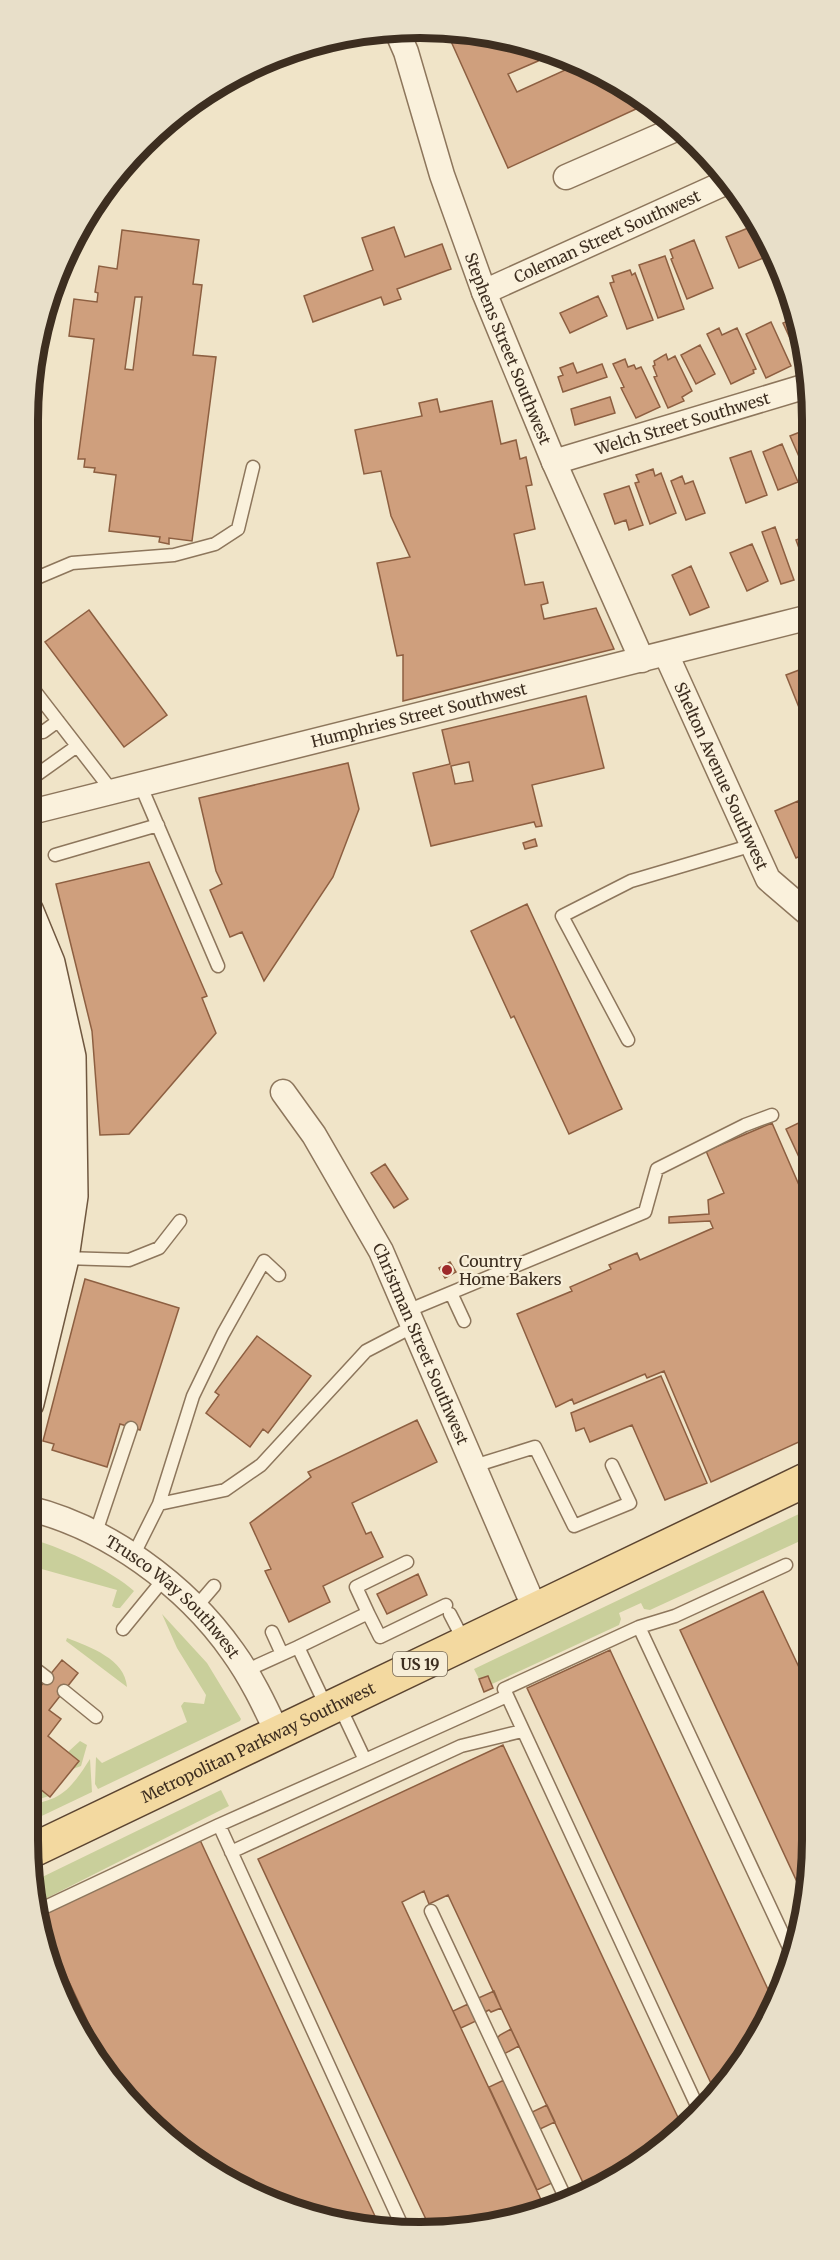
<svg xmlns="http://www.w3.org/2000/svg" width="840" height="2260" viewBox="0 0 840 2260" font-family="Merriweather,serif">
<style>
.green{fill:#c9cf9b}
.building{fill:#cf9f7d;stroke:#8d5f41;stroke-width:1.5;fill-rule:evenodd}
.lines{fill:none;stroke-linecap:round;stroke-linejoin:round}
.lane-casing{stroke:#8d765c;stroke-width:15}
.street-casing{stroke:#8d765c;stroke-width:27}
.secondary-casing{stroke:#6f573f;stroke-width:36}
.primary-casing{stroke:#5b4430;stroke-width:36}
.lane{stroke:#faf1dc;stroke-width:12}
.street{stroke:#faf1dc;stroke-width:24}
.secondary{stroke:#faf1dc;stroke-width:33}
.primary{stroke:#f3d9a0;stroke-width:33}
.poi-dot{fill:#9e2a2b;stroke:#f7eed8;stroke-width:2}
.labels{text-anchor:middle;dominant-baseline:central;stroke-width:4.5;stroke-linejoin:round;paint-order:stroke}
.shield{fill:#f7eed8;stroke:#756857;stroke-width:1.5}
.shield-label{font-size:15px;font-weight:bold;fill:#3d2e20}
.street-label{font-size:16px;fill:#3d2e20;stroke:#f7eed8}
.poi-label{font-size:16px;fill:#3d2e20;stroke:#f7eed8;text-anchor:start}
.rim{fill:none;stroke:#3d2e20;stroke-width:8}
</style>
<rect width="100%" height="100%" fill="#f0e4c8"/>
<path class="green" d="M 801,1513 L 811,1536 L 650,1610 L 644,1609 L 641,1603 L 619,1613 L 621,1619 L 619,1625 L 492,1684 L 488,1676 L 479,1679 L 474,1669 Z
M 27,1538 C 55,1544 113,1571 134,1591 L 120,1608 L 116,1608 L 112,1606 L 117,1590 L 38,1568 L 31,1587 L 27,1587 Z
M 162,1614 L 207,1663 L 241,1719 L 240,1721 L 98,1789 L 95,1784 L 96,1757 L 102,1763 L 187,1722 L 181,1706 L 184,1702 L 204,1704 L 206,1695 L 177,1648 Z
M 67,1638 C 90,1647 125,1659 127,1687 L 66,1641 Z
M 80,1741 L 87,1745 L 81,1766 L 73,1769 L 79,1761 L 68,1752 Z
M 90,1759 L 92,1792 L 27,1823 L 27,1808 C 36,1803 45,1802 54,1798 C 70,1791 81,1773 90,1759 Z
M 34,1784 L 49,1796 L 27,1803 L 27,1792 Z
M 221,1790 L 229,1806 L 37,1903 L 34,1881 Z"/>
<path class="building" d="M 445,28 L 522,40 L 530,44 L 538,61 L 508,74 L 517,92 L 576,65 L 638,93 L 649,103 L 508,168 Z
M 753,226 L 766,257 L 739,268 L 726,237 Z
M 394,227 L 405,257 L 442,244 L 451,269 L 397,289 L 401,299 L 384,305 L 381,297 L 313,322 L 304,296 L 373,270 L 362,238 Z
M 122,230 L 199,240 L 193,284 L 202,285 L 193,355 L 216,357 L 192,541 L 169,538 L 169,544 L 159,542 L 160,537 L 109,531 L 116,475 L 94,472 L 95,468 L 84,467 L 85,459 L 78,459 L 94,339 L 69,336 L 74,299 L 97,302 L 98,293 L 95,292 L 99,266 L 117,269 ZM 135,297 L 142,297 L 133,370 L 125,369 Z
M 694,240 L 713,288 L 687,299 L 671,259 L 673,258 L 670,250 Z
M 665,256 L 684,309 L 658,318 L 639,265 Z
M 630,270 L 632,275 L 635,273 L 653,320 L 627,329 L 610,283 L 614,282 L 612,276 Z
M 598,296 L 607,316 L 570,333 L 560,313 Z
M 794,318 L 807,359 L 801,362 L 783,323 Z
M 771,322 L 791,366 L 766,378 L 746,334 Z
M 719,328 L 722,335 L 737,328 L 756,369 L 753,370 L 754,373 L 731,384 L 707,334 Z
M 700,345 L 715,374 L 696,384 L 681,355 Z
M 666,354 L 668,360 L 675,356 L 692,391 L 682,397 L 684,401 L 668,408 L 654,377 L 657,376 L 653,366 L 655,365 L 654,361 Z
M 625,359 L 628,367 L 634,365 L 636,369 L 641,367 L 660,407 L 636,418 L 621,388 L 624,387 L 613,364 Z
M 573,363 L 577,373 L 602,364 L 607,377 L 563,392 L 558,377 L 563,375 L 560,368 Z
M 610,397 L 615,413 L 575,425 L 571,409 Z
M 437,399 L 440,412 L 492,401 L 501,444 L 516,440 L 520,459 L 526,457 L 532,485 L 526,486 L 535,529 L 514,534 L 525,585 L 543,582 L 548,603 L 541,605 L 544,619 L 596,608 L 614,649 L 403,701 L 403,655 L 397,656 L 377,563 L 410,557 L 391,516 L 381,471 L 364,474 L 355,430 L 422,416 L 419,403 Z
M 810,428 L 810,473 L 807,475 L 790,436 Z
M 27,440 L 30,440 L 27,467 Z
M 782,444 L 798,482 L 778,490 L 763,452 Z
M 751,451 L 767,495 L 746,503 L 730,458 Z
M 653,469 L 655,476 L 661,473 L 676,513 L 650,524 L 635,483 L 639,482 L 636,475 Z
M 682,476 L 685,484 L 693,481 L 705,513 L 686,520 L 671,481 Z
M 629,486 L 643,525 L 629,530 L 626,520 L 615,524 L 604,494 Z
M 775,527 L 794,580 L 781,584 L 762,532 Z
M 810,535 L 810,578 L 796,540 Z
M 752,544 L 768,581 L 747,591 L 730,553 Z
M 691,566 L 709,607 L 690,615 L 672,575 Z
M 89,610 L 167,715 L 124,747 L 45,642 Z
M 807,667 L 810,675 L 810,711 L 802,715 L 786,675 Z
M 586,696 L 604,768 L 532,785 L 542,826 L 536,827 L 534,822 L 431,846 L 413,773 L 450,764 L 442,730 ZM 469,762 L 473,781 L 455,784 L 451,766 Z
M 348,763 L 359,809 L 333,877 L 264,981 L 242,932 L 230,937 L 210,890 L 222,884 L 216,871 L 199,798 Z
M 798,801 L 811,828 L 811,851 L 796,858 L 775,811 Z
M 535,839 L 537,846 L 525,849 L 523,843 Z
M 149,862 L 207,996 L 202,998 L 216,1033 L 129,1134 L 100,1135 L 92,1031 L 56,884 Z
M 527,904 L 622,1109 L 569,1134 L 514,1016 L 511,1018 L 471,931 Z
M 811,1117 L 811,1183 L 786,1129 Z
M 772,1123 L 812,1215 L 812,1436 L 711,1482 L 664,1371 L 647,1378 L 645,1374 L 574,1404 L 572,1399 L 556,1407 L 517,1314 L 572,1291 L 570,1287 L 611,1269 L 609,1265 L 637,1253 L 640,1260 L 713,1228 L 710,1221 L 669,1223 L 669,1217 L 709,1214 L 708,1200 L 724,1193 L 706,1151 Z
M 385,1164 L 408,1199 L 394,1208 L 371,1173 Z
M 450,1262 L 456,1272 L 445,1278 L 439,1268 Z
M 85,1279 L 179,1308 L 140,1430 L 120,1424 L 107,1467 L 52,1450 L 54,1444 L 43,1441 Z
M 257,1336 L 311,1376 L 268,1433 L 263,1429 L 250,1447 L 206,1413 L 219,1395 L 215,1392 Z
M 661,1376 L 707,1483 L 665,1500 L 632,1425 L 590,1442 L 584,1428 L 576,1431 L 571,1413 Z
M 417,1420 L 437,1462 L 352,1503 L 366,1534 L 371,1532 L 383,1557 L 323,1586 L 330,1602 L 289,1622 L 265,1571 L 271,1569 L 250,1523 L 311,1477 L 308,1472 Z
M 812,1508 L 812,1538 L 801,1513 Z
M 418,1574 L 427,1595 L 387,1614 L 377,1594 Z
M 763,1591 L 813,1697 L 813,1840 L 805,1899 L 680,1630 Z
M 610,1650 L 772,1998 L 732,2079 L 716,2094 L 527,1688 Z
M 62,1660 L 78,1673 L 49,1710 L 61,1719 L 48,1736 L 79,1761 L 50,1797 L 34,1784 L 27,1792 L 27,1703 Z
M 488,1676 L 493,1688 L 484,1692 L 479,1679 Z
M 503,1745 L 682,2126 L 638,2167 L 586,2189 L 448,1895 L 429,1904 L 424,1891 L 402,1902 L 544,2206 L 497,2225 L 430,2228 L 258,1859 Z
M 200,1840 L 381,2229 L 368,2230 L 224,2181 L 124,2099 L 40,1920 L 40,1916 Z
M 494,1991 L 501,2008 L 491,2012 L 489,2010 L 483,2013 L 476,1999 Z
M 468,2004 L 476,2021 L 461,2028 L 453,2011 Z
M 511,2029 L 519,2046 L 502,2055 L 495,2040 L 500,2035 Z
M 504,2080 L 552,2183 L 537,2190 L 489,2087 Z
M 547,2105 L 555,2122 L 538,2130 L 530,2113 Z"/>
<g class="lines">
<g class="lane-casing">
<path id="lane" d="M 27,582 L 72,563 L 174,555 L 215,544 L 238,529 L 253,467
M 27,681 L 112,791
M 27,711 L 41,700
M 43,732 L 58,721
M 27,778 L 38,774 L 77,746
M 140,784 L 218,966
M 55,855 L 158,825
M 628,1040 L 562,916 L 631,881 L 753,845
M 64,1258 L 129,1260 L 159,1248 L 180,1221
M 451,1293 L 464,1321
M 407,1311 L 645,1212 L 657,1169 L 745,1125 L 772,1115
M 474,1466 L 535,1447 L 574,1526 L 630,1503 L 612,1465
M 159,1504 L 193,1396 L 223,1334 L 264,1261 L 279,1275
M 95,1535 L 131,1428
M 133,1556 L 159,1504 L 225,1490 L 261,1465 L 366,1351 L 414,1326
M 196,1607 L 214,1586
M 368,1613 L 380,1637 L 446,1605
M 450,1614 L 464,1641
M 639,1627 L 793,1956
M 123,1629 L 163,1580
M 272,1632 L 282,1654
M 34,1668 L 47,1678
M 245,1671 L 298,1647
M 64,1691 L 96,1717
M 339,1705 L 365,1760 L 507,1696
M 327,1708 L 298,1647 L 368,1613 L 356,1587 L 407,1562
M 219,1825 L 403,2228
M 231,1852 L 461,1746 L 522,1731
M 39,1910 L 219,1825 L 365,1760
M 431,1911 L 565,2197
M 699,2110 L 504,1689 L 639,1627 L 675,1616 L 786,1565"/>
</g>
<g class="street-casing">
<g id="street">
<path id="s1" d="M 396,29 L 406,52 L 442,175 L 484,292 L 554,462 L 642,660"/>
<path d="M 566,177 L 678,128"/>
<path id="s2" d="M 484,292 L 729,181"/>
<path id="s3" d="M 554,462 L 810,385"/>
<path id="s4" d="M 666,654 L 768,879 L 811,916"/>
<path id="s5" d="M 27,813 L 810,617"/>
<path id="s6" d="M 283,1092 L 314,1135 L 381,1251 L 535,1609"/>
<path id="s7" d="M 27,1508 C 107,1527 186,1585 233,1652 C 251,1677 264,1704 277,1732"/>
</g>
</g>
<g class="secondary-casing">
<path id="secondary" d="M 27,912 L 48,963 L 69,1057 L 71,1196 L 62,1258 L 27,1403
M 27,996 C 46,1094 52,1194 27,1291"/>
</g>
<g class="primary-casing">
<g id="primary">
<path id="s8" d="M 29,1852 L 812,1477"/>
</g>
</g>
<use href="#lane" class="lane"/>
<use href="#street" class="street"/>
<use href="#secondary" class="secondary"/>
<use href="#primary" class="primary"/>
</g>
<circle class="poi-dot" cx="447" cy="1270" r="6"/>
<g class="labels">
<rect class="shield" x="393" y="1652" width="54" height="24" rx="4.5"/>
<g class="shield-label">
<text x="420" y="1664">US 19</text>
</g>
<g class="street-label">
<text stroke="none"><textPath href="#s2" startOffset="135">Coleman Street Southwest</textPath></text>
<text stroke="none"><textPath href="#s1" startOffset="339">Stephens Street Southwest</textPath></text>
<text stroke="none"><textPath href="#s3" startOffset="134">Welch Street Southwest</textPath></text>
<text stroke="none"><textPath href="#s5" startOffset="404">Humphries Street Southwest</textPath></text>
<text stroke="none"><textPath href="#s4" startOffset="134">Shelton Avenue Southwest</textPath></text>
<text stroke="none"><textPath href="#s6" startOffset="288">Christman Street Southwest</textPath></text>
<text stroke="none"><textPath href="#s7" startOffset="174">Trusco Way Southwest</textPath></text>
<text stroke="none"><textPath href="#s8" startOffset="254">Metropolitan Parkway Southwest</textPath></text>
</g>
<g class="poi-label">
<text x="459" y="1261">Country<tspan x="459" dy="18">Home Bakers</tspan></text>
</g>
</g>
<path d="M0 0H840V2260H0ZM420 38H420A382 382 0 0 1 802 420V1840A382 382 0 0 1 420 2222H420A382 382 0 0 1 38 1840V420A382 382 0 0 1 420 38Z" fill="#e8dfc9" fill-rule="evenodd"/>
<path class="rim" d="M420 38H420A382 382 0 0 1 802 420V1840A382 382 0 0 1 420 2222H420A382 382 0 0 1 38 1840V420A382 382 0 0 1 420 38Z"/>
</svg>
